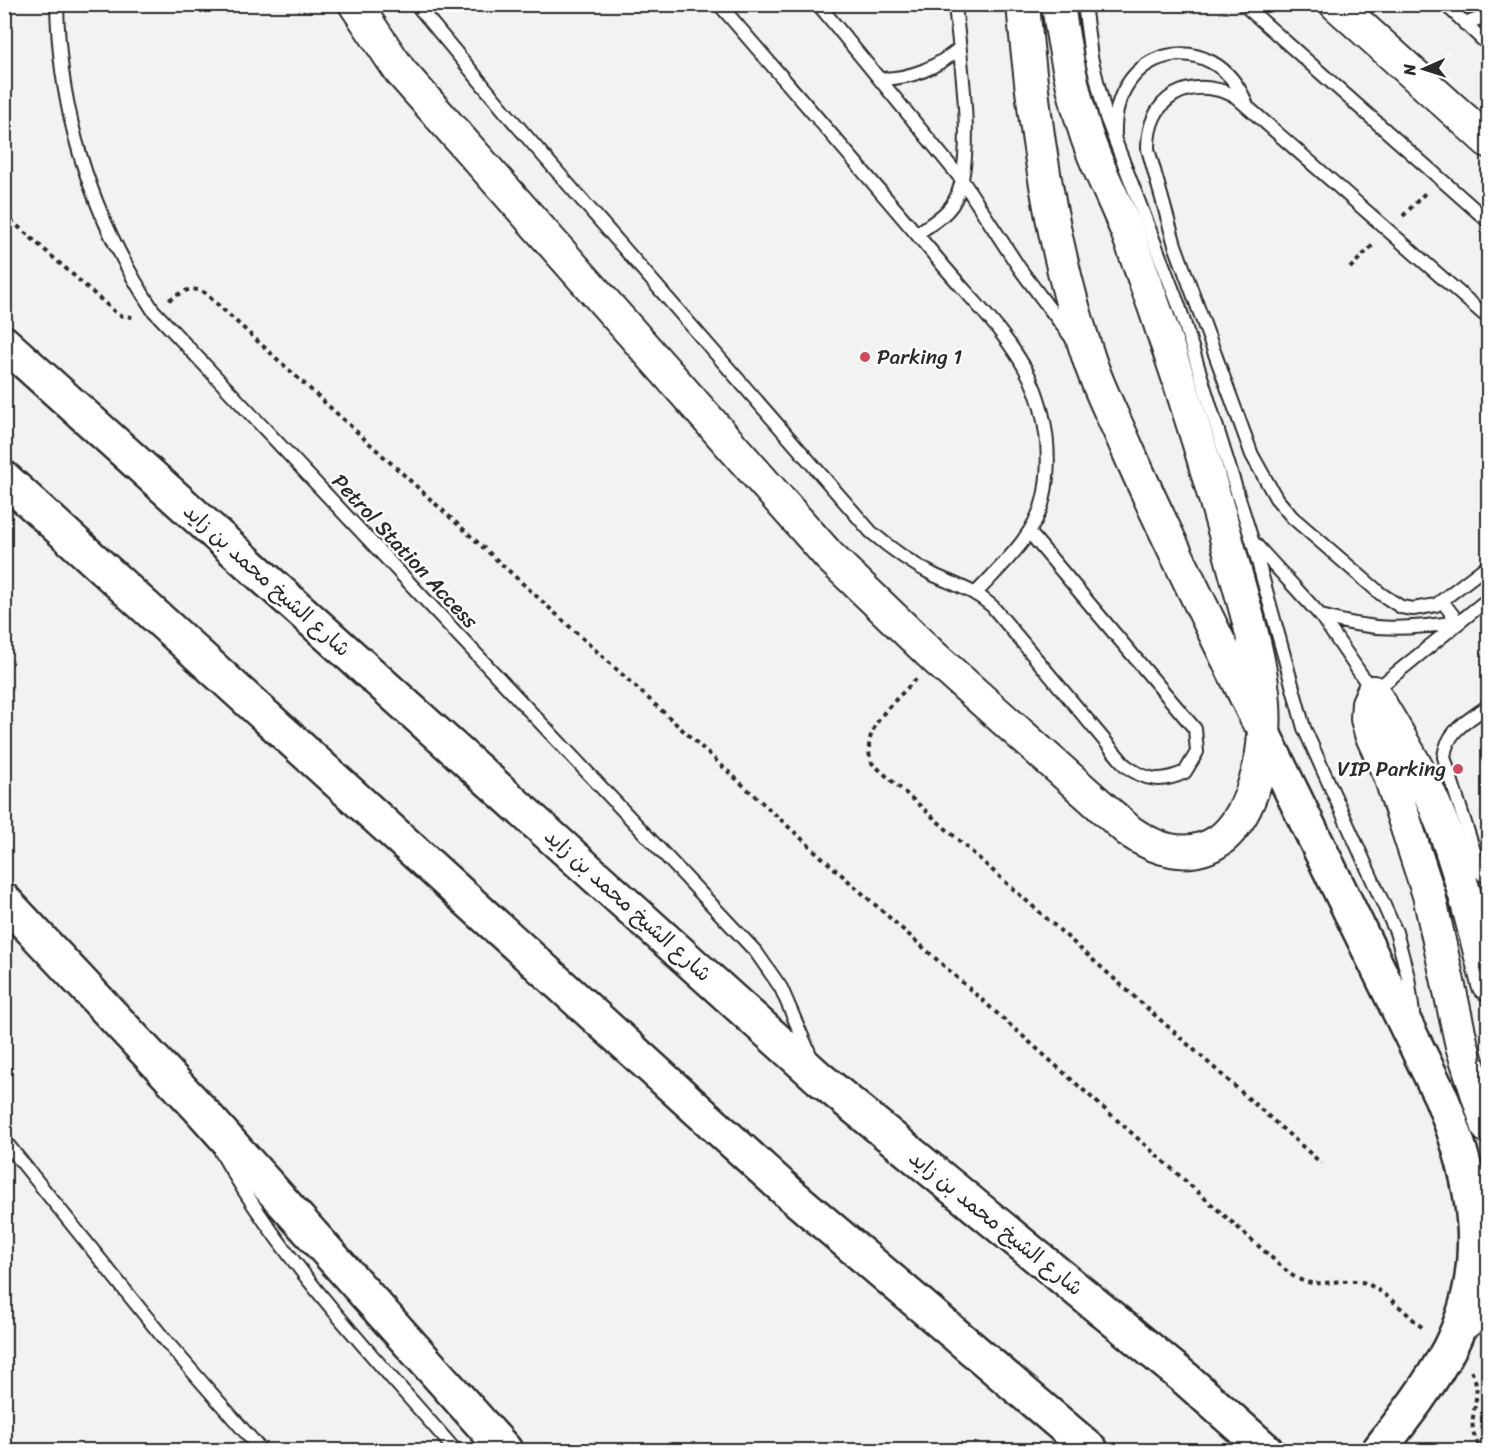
<svg xmlns="http://www.w3.org/2000/svg" width="1493" height="1455" viewBox="0 0 1493 1455" font-family="Sriracha,'Playpen Sans Arabic',sans-serif">
<style>
.lines{fill:none;stroke-linecap:round;stroke-linejoin:round}
.lane-casing{stroke:#2b2b2b;stroke-width:16}
.secondary-casing{stroke:#2b2b2b;stroke-width:36}
.highway-casing{stroke:#2b2b2b;stroke-width:38}
.path{stroke:#2b2b2b;stroke-width:4;stroke-dasharray:4.5 4.5;stroke-linecap:butt}
.lane{stroke:#fff;stroke-width:12}
.secondary{stroke:#fff;stroke-width:32}
.highway{stroke:#fff;stroke-width:33}
.poi-dot{fill:#d1495b;stroke:#fff;stroke-width:2}
.labels{text-anchor:middle;dominant-baseline:central;stroke-width:5;stroke-linejoin:round;paint-order:stroke}
.poi-label{font-size:21px;fill:#2b2b2b;stroke:#fff;text-anchor:start}
.street-label{font-size:21px;fill:#2b2b2b;stroke:#fff}
</style>
<rect width="100%" height="100%" fill="#f2f2f2"/>
<filter id="ink" filterUnits="userSpaceOnUse"><feTurbulence type="fractalNoise" baseFrequency=".0167" numOctaves="2"/><feDisplacementMap in="SourceGraphic" scale="12" xChannelSelector="R" yChannelSelector="G"/><feConvolveMatrix kernelMatrix="1 2 1 2 8 2 1 2 1" color-interpolation-filters="sRGB"/></filter>
<g filter="url(#ink)">
<g class="lines">
<g class="lane-casing">
<path id="lane" d="M 57,4 C 59,116 92,217 153,310 L 756,952 L 781,988 L 811,1057
M 416,4 L 507,114 L 871,532 C 891,549 910,563 934,575 C 955,585 974,590 992,606 L 1125,765 C 1145,781 1162,783 1185,772 L 1197,752 L 1195,729 L 1029,532
M 719,4 C 793,90 868,176 941,263 C 971,299 1009,335 1030,378 C 1047,414 1052,458 1044,497 C 1036,535 1002,565 977,592
M 818,4 L 962,180 L 1020,269 L 1073,340
M 1084,4 L 1091,57 L 1106,117 L 1179,306 L 1252,540 L 1304,728 L 1396,932 L 1408,977 L 1413,1013
M 1243,4 L 1488,221
M 1445,4 L 1488,45
M 1451,10 L 1466,4
M 1465,24 L 1488,15
M 882,79 C 913,78 935,68 959,49
M 1115,134 C 1112,46 1214,24 1246,103
M 917,234 C 929,225 944,217 952,205 C 979,165 959,53 955,4
M 1488,318 L 1235,96 C 1190,74 1147,97 1148,149 L 1175,245 L 1252,455 L 1276,498 L 1292,517 L 1381,594 L 1401,607 L 1413,609 L 1436,605 L 1488,565
M 1255,544 L 1321,616 L 1373,692 L 1488,599
M 1321,616 C 1372,631 1406,630 1458,622 L 1442,601
M 1488,706 C 1468,721 1447,730 1444,757 L 1481,873 L 1488,878
M 4,1140 L 165,1340 L 261,1450
M 221,1152 C 283,1263 373,1355 455,1450"/>
</g>
<g class="secondary-casing">
<path id="secondary" d="M 355,4 L 400,71 L 829,556 L 935,658 L 1129,831 C 1156,850 1190,861 1220,840 C 1248,819 1262,769 1264,734 C 1268,680 1249,623 1235,571 C 1205,457 1169,344 1128,234 C 1115,200 1097,168 1086,134 C 1073,93 1064,48 1058,4
M 1023,4 C 1033,121 1051,245 1088,356 C 1098,388 1114,418 1127,448 C 1167,539 1213,628 1256,718
M 1336,4 L 1488,141
M 1373,692 L 1368,703 L 1367,719 L 1371,734 L 1390,776 L 1429,895 L 1462,1046 L 1488,1127
M 1373,692 C 1391,723 1411,754 1427,788 C 1456,850 1471,918 1488,984
M 1459,1327 L 1488,1306"/>
</g>
<g class="highway-casing">
<path id="highway" d="M 4,343 L 819,1078 L 1186,1379 L 1266,1450
M 4,478 L 788,1192 L 1091,1450
M 1264,735 L 1441,1097 C 1475,1180 1492,1265 1449,1349 C 1430,1385 1404,1418 1379,1450
M 4,900 L 199,1108 L 505,1450"/>
</g>
<path class="path" d="M 4,214 L 115,312 L 122,316 L 133,317
M 1403,216 L 1427,191
M 1350,268 L 1374,244
M 169,300 C 182,292 191,285 205,293 L 826,861 L 1290,1274 C 1317,1293 1335,1276 1362,1282 C 1381,1287 1410,1317 1425,1330
M 916,679 C 895,702 858,729 872,763 L 1321,1163
M 1471,1371 C 1488,1399 1458,1422 1483,1450"/>
<use href="#lane" class="lane"/>
<use href="#secondary" class="secondary"/>
<use href="#highway" class="highway"/>
</g>
</g>
<g class="poi-dot">
<circle cx="865" cy="357" r="6"/>
<circle cx="1458" cy="769" r="6"/>
</g>
<g class="labels">
<g class="poi-label">
<text x="877" y="357">Parking 1</text>
<text x="1446" y="769" text-anchor="end">VIP Parking</text>
</g>
<g class="street-label">
<text transform="translate(405 551) rotate(47)">Petrol Station Access</text>
<text transform="translate(267 580) rotate(42)">شارع الشيخ محمد بن زايد</text>
<text transform="translate(628 905) rotate(42)">شارع الشيخ محمد بن زايد</text>
<text transform="translate(996 1223) rotate(39)">شارع الشيخ محمد بن زايد</text>
</g>
</g>
<rect width="1493" height="1455" fill="none" stroke="#fff" stroke-width="24"/>
<rect x="12" y="12" width="1469" height="1431" fill="none" stroke="#2b2b2b" stroke-width="2" filter="url(#ink)"/>
<g transform="translate(1424 69) rotate(267)" stroke="#ffffff" stroke-width="4.5" paint-order="stroke">
<path d="M0-4.5L10 22L0 15L-10 22Z" fill="#2b2b2b"/>
<text y="-9" font-size="16" font-weight="bold" text-anchor="middle" fill="#2b2b2b">N</text>
</g>
</svg>
